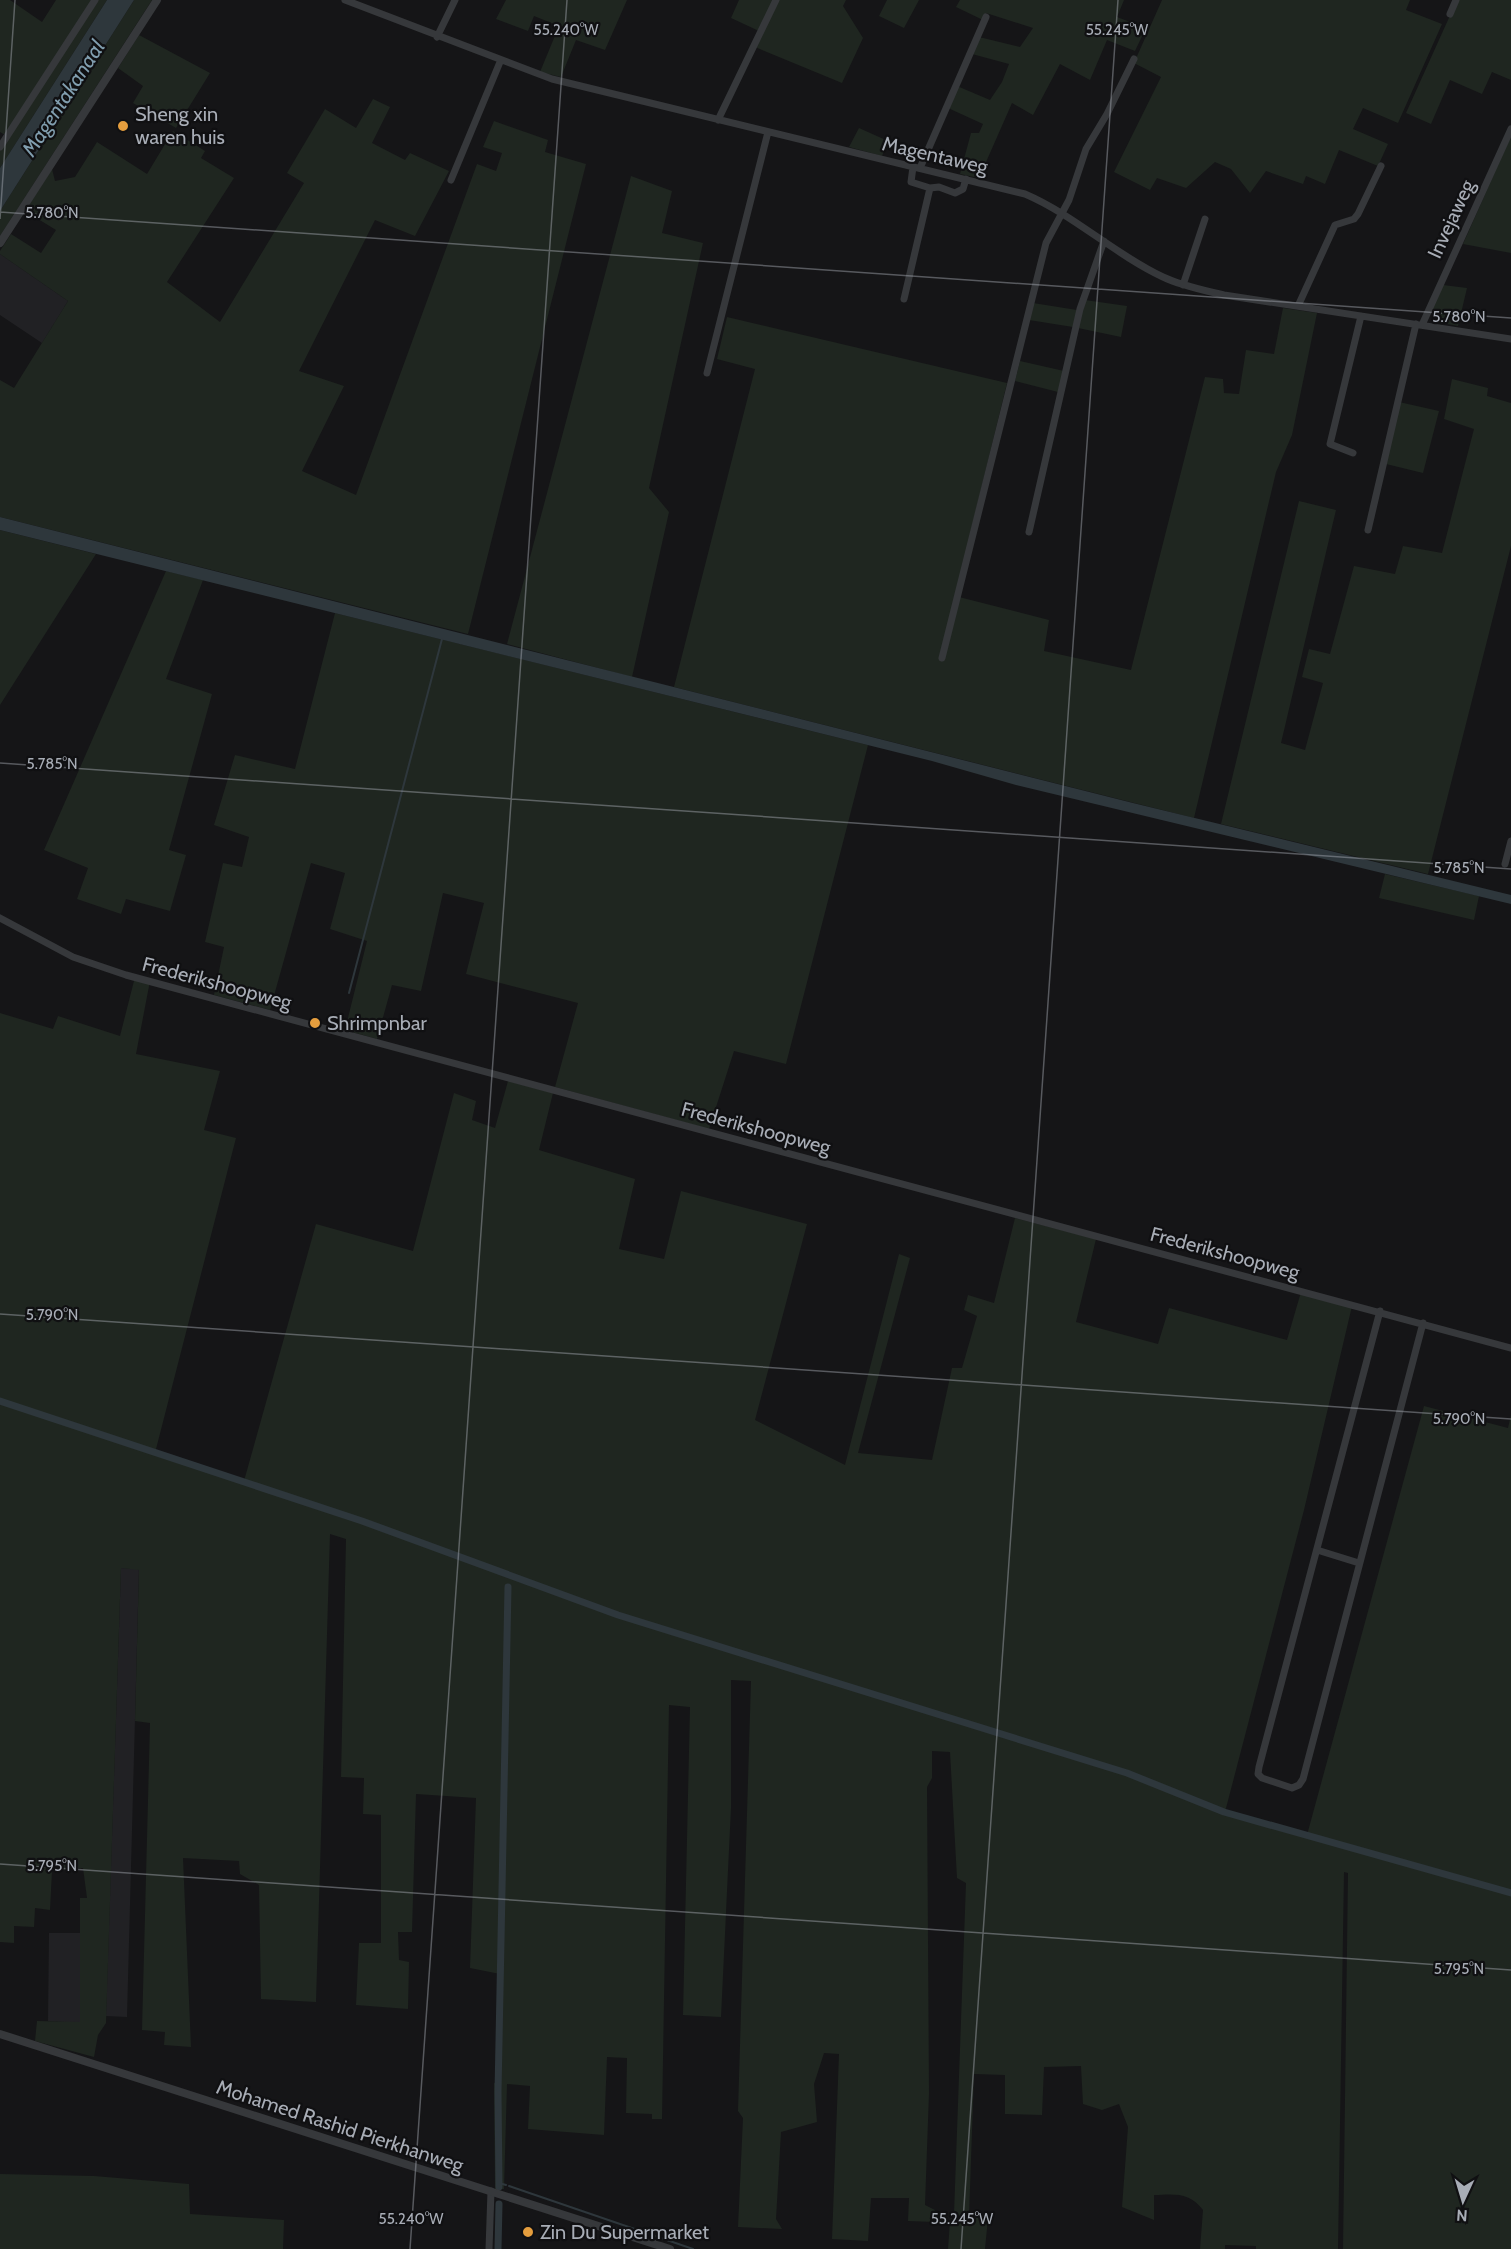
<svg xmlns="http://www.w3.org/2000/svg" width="1511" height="2249" viewBox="0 0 1511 2249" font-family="Cabin,sans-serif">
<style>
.built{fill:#212124}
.green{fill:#1f2620}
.water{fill:#2e373c}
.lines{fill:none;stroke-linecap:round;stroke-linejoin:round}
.stream{stroke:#2e373c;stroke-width:2}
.canal{stroke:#2e373c;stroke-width:7}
.minor{stroke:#36383b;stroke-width:7}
.tertiary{stroke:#36383b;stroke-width:8}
.ticks{fill:none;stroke:#a8adb6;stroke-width:1.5;stroke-opacity:0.45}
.poi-dot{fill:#e59e3e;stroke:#101012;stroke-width:2}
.labels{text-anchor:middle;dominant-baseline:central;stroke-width:4.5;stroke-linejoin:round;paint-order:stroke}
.poi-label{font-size:20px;fill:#a8adb6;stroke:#101012;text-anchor:start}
.street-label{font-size:20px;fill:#a8adb6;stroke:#101012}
.water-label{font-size:21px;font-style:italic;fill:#819eaf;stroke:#101012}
.ticks-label{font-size:15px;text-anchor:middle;fill:#a8adb6;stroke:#101012;stroke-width:4.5;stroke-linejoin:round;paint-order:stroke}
</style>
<rect width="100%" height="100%" fill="#151517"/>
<path class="built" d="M 0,254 L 68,301 L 42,343 L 0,315 Z
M 121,1568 L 139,1569 L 127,2017 L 106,2016 Z
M 49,1933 L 81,1933 L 80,2023 L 48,2021 Z"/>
<path class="green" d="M 0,0 L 10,0 L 42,22 L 56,0 L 93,0 L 5,135 L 0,132 Z
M 97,0 L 107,0 L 0,168 L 0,151 Z
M 134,0 L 152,0 L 0,236 L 0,211 Z
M 506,0 L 627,0 L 605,50 L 576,40 L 561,77 L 540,72 L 559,26 L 534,16 L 528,31 L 496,19 Z
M 739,0 L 774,0 L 759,31 L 731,18 Z
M 778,0 L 846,0 L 843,6 L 863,38 L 842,83 L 755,47 Z
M 887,0 L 919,0 L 904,28 L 879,16 Z
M 960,0 L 1124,0 L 1117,17 L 1146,28 L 1135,51 L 1107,40 L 1090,80 L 1060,64 L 1033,115 L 1012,103 L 979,178 L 960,174 L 971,133 L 979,133 L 983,124 L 948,108 L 957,86 L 990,100 L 1002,82 L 1009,64 L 972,54 L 979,37 L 1020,47 L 1033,28 L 986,13 L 983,20 L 956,7 Z
M 1162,0 L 1410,0 L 1406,10 L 1442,24 L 1398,123 L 1363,108 L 1353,129 L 1388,144 L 1378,166 L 1339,150 L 1325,184 L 1306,176 L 1303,184 L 1266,171 L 1250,193 L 1231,169 L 1215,162 L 1186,188 L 1157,178 L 1150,190 L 1114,172 L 1161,77 L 1134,63 Z
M 1457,0 L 1511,0 L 1511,80 L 1492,72 L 1482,94 L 1450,80 L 1431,124 L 1406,113 Z
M 139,35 L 210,73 L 176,128 L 133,103 L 143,86 L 118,68 Z
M 373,99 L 390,107 L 372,143 L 405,160 L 410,153 L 449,171 L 415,236 L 375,220 L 299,371 L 344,386 L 302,471 L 356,495 L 477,164 L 496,171 L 502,153 L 483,147 L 494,121 L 548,140 L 545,152 L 586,164 L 468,634 L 0,517 L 0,380 L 14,388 L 68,301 L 0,254 L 0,251 L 11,234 L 41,253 L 56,230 L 25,211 L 52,169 L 55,181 L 75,177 L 97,142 L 147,174 L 173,131 L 205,151 L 201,158 L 234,178 L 167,282 L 220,322 L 304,183 L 287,173 L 325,109 L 356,128 Z
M 859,128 L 888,141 L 882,156 L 849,147 Z
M 1511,136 L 1511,253 L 1463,244 Z
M 631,176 L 672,191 L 662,233 L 703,243 L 649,488 L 669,512 L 632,677 L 507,644 Z
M 1443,285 L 1467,288 L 1458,326 L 1442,323 L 1433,316 L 1432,309 Z
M 1085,300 L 1127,306 L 1121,337 L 1078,328 Z
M 1033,303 L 1077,310 L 1073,327 L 1029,320 Z
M 1283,308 L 1317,313 L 1292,435 L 1276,472 L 1194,818 L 674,687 L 755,369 L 717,359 L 727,317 L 1007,383 L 955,596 L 1049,620 L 1044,651 L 1131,670 L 1205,377 L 1223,379 L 1224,393 L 1239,394 L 1246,350 L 1274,354 Z
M 1020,361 L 1064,371 L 1058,392 L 1015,381 Z
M 1452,379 L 1488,388 L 1487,396 L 1511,403 L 1511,546 L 1428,874 L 1221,824 L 1299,501 L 1336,510 L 1281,743 L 1305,750 L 1323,683 L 1302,677 L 1309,649 L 1330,654 L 1354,566 L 1395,574 L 1403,546 L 1442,553 L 1474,429 L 1444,419 Z
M 1399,402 L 1439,411 L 1423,473 L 1386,464 Z
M 0,530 L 96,554 L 0,705 Z
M 166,571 L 203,580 L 166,679 L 212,694 L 169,850 L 186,855 L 170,911 L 126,899 L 121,914 L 77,899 L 88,868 L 44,850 Z
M 335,613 L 868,745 L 786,1064 L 734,1051 L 709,1129 L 555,1087 L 578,1003 L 466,974 L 484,903 L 443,893 L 421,991 L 392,985 L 377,1039 L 345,1030 L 367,941 L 330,929 L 345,873 L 311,863 L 270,1010 L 214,995 L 224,947 L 205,942 L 223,863 L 242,867 L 249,837 L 214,825 L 235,755 L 295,769 Z
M 1385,874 L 1479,896 L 1474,920 L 1379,898 Z
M 135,977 L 150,981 L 136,1054 L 220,1071 L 204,1130 L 236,1138 L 155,1453 L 244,1481 L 316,1224 L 413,1251 L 454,1093 L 476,1101 L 472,1120 L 495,1128 L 508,1081 L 553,1093 L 539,1150 L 635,1179 L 619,1249 L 664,1259 L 681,1191 L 807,1224 L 755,1420 L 845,1465 L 899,1254 L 910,1258 L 858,1453 L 932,1460 L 952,1368 L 962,1368 L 977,1316 L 964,1310 L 968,1295 L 994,1303 L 1015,1218 L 1096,1239 L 1076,1322 L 1158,1344 L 1169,1308 L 1287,1340 L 1301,1292 L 1352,1306 L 1304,1510 L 1225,1812 L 1307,1835 L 1424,1406 L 1508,1428 L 1511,1415 L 1511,2249 L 1343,2249 L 1348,1873 L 1344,1872 L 1338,2249 L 1256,2249 L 1256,2246 L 1225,2245 L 1225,2249 L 1200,2249 L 1203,2210 C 1190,2192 1175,2194 1154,2195 L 1154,2220 L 1122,2207 L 1128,2127 L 1119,2104 L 1102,2110 L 1083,2104 L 1081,2066 L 1044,2067 L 1042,2115 L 1005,2114 L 1005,2075 L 974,2074 L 969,2217 L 988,2218 L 985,2249 L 948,2249 L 950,2221 L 954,2214 L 966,1883 L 957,1878 L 950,1752 L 932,1751 L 932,1778 L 927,1787 L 929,2093 L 925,2205 L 935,2210 L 934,2222 L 908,2221 L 909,2198 L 871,2198 L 868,2241 L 832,2239 L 839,2054 L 824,2053 L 814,2084 L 817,2122 L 781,2132 L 776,2219 L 782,2229 L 738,2227 L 743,2118 L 738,2111 L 751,1681 L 731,1680 L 731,1808 L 721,2017 L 683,2015 L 690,1707 L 669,1705 L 662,2119 L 652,2119 L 652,2114 L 626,2113 L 627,2058 L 607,2057 L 604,2135 L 528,2129 L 530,2086 L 507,2084 L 504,2189 L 495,2189 L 494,2083 L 498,2082 L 500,1974 L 470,1968 L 476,1798 L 416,1794 L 412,1932 L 398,1932 L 399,1960 L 409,1962 L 408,2009 L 356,2005 L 359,1943 L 381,1943 L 381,1815 L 363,1814 L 364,1778 L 341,1777 L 346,1539 L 330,1534 L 316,2002 L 261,1999 L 259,1885 L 240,1874 L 239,1861 L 183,1858 L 191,2047 L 164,2045 L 165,2032 L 142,2030 L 150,1723 L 135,1721 L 139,1570 L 121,1568 L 106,2023 L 98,2035 L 94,2057 L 35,2041 L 37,2021 L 80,2022 L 80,1898 L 87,1898 L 83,1868 L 52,1871 L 50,1910 L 35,1908 L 34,1927 L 14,1926 L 14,1943 L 0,1942 L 0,1013 L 53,1029 L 58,1016 L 120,1036 Z
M 0,2174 L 94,2176 L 189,2184 L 190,2214 L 284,2220 L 283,2249 L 0,2249 Z"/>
<path class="water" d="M 107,0 L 134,0 L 0,211 L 0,168 Z
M 0,517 L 1133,803 L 1511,895 L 1511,904 L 1016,785 L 932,761 L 0,530 Z"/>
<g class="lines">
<path class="stream" d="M 349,993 L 442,639
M 499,2183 L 506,2185
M 509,2186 L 693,2249"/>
<path class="canal" d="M 0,1401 L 362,1521 L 618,1615 L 1127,1773 L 1224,1812 L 1511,1893
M 499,2187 L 498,2092 L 508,1587
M 498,2249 L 499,2204"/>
<path class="minor" d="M 345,0 L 552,79 L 1025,194 C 1074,215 1114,254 1163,277 C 1182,286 1203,290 1224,295 L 1511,339
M 1450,14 L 1456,0
M 437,37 L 455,0
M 718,120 L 776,0
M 0,147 L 95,0
M 920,168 L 986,17
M 451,180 L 500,62
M 930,188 L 939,187 L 955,193 L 963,189 L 966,179
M 1183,285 L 1205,219
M 904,299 L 930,188 L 911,182 L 913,167
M 1298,306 L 1335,225 L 1354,219 L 1358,214 L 1381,166
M 1422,325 L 1511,129
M 707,373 L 768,132
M 1353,453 L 1330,444 L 1361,316
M 1368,530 L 1416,324
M 1029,532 L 1080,309 L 1104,241
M 942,658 L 1046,243 L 1069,200 L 1086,149 L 1107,114 L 1134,59
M 1505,864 L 1511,841
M 0,918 L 73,957 L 126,975 L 1511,1348
M 1380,1311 L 1259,1767 L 1258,1774 L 1262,1778 L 1292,1788 L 1299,1785 L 1303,1779 L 1423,1323
M 1317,1550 L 1359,1563
M 489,2249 L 491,2191"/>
<path class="tertiary" d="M 0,243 L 157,0
M 0,2034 L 670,2249"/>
</g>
<path class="ticks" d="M 0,212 L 1511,318M 0,219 L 15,0M 0,763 L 1511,869M 0,1314 L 1511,1419M 0,1864 L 1511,1970M 410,2249 L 567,0M 961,2249 L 1118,0"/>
<g class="poi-dot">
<circle cx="123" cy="126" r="6"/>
<circle cx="315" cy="1023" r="6"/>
<circle cx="528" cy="2232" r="6"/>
</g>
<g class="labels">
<g class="poi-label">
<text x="135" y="114">Sheng xin<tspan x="135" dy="23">waren huis</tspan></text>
<text x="327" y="1023">Shrimpnbar</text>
<text x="540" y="2232">Zin Du Supermarket</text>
</g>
<g class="street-label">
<text transform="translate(935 155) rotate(13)">Magentaweg</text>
<text transform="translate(1451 219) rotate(-65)">Invejaweg</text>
<text transform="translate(217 983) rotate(15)">Frederikshoopweg</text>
<text transform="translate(756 1128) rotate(15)">Frederikshoopweg</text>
<text transform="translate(1225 1253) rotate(15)">Frederikshoopweg</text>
<text transform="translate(340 2126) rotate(18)">Mohamed Rashid Pierkhanweg</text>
</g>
<g class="water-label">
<text transform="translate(63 98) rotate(-57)">Magentakanaal</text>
</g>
</g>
<g class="ticks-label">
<text x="566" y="35">55.240°W</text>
<text x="1117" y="35">55.245°W</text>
<text x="52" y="218">5.780°N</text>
<text x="1459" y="322">5.780°N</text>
<text x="52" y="769">5.785°N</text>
<text x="1459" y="873">5.785°N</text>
<text x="52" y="1320">5.790°N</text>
<text x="1459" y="1424">5.790°N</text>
<text x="52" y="1871">5.795°N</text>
<text x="1459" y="1974">5.795°N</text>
<text x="411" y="2224">55.240°W</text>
<text x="962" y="2224">55.245°W</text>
</g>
<g transform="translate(1463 2201) rotate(184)" stroke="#101012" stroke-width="4.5" paint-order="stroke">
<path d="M0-4.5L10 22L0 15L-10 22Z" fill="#a8adb6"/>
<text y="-9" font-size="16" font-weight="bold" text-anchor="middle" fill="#a8adb6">N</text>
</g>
</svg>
